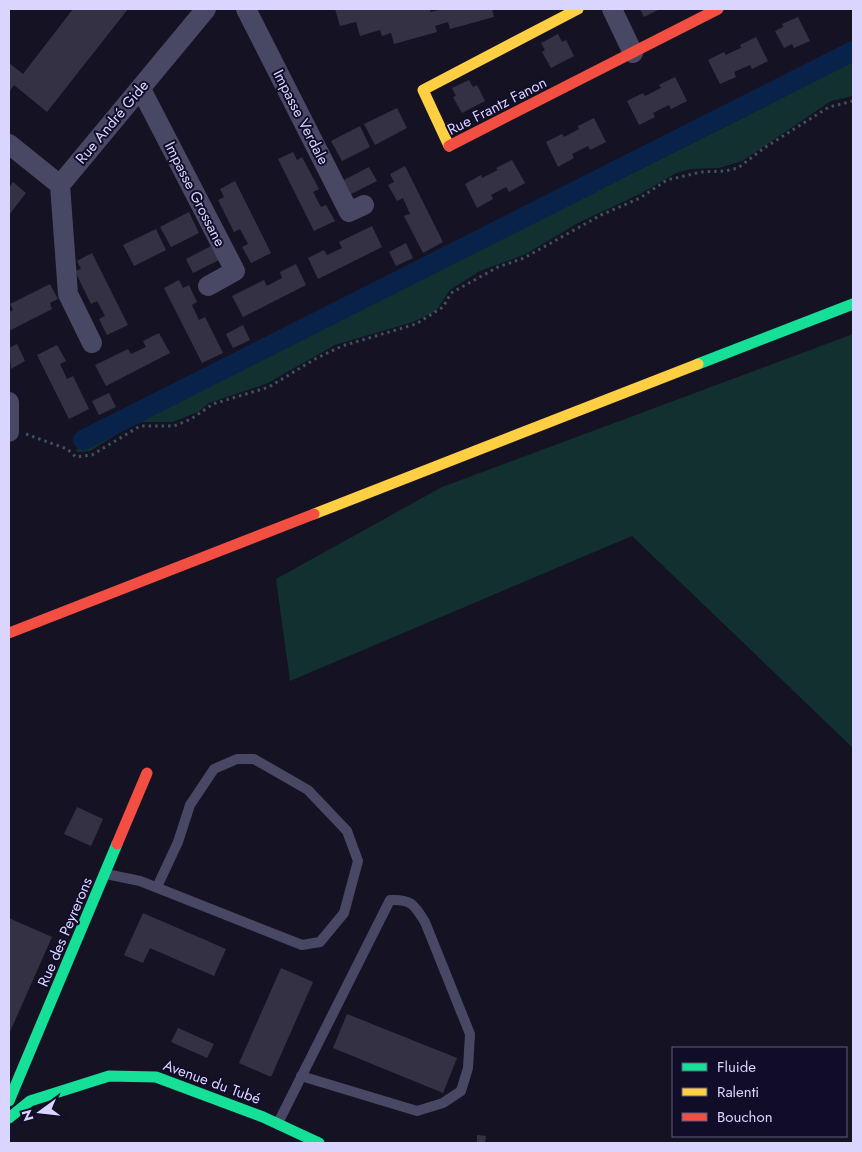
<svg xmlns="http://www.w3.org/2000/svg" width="862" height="1152" viewBox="0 0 862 1152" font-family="Jost,sans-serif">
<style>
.green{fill:#11302f}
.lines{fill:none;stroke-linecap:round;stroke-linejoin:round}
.canal{stroke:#08224a;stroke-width:20}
.building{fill:#343145}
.path{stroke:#415061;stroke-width:3;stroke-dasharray:2.5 4;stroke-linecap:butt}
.lane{stroke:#484864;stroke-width:10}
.street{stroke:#484864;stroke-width:20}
.fast{stroke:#16e098;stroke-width:11}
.slow{stroke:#ffcf43;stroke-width:11}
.jam{stroke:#f24e42;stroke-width:11}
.labels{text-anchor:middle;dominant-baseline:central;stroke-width:4;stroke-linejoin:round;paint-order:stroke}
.street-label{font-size:15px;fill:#d9d5ff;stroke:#110d29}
</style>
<rect width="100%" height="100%" fill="#151323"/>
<path class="green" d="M 853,62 L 853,96 L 831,101 L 742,161 L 719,168 L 691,169 L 676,173 L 642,193 L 578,223 L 526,254 L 480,271 L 450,290 L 436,311 L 413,322 L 335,345 L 266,384 L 209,403 L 198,412 L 173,422 L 143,422 L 127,428 L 90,451 L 78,452 L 75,450 L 179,402 Z
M 853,334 L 853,748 L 632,536 L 290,681 L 276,579 L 442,487 Z"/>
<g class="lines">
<path class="canal" d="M 83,440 L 853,51"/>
</g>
<path class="building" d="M 73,9 L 128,9 L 47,112 L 14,85 L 9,92 L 9,63 L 23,74 Z
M 335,9 L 430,9 L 431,12 L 442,9 L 492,9 L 494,17 L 450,29 L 448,22 L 435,26 L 437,32 L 394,44 L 391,33 L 382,36 L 380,30 L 360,36 L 356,22 L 340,26 Z
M 640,9 L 660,9 L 644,17 Z
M 798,17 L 810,41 L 794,48 L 792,44 L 784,48 L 775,31 L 783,27 L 782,24 Z
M 558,34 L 562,42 L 566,40 L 574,56 L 551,68 L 542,52 L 545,50 L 541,43 Z
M 756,37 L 768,61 L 752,69 L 750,65 L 734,72 L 736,77 L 720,84 L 708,60 L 724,52 L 726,55 L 734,51 L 741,48 L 740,45 Z
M 675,77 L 687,101 L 671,109 L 669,105 L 653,113 L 655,117 L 639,125 L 627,101 L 643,93 L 645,96 L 661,88 L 659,85 Z
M 469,80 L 473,87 L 477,85 L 485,101 L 462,113 L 453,97 L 456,96 L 452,88 Z
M 397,108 L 407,128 L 375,145 L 364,124 Z
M 594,118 L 606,142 L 590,150 L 588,146 L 572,154 L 574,158 L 558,167 L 546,142 L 562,134 L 564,137 L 579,129 L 578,126 Z
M 360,126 L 370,147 L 342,161 L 331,141 Z
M 293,152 L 297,160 L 302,157 L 319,189 L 313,192 L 321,207 L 326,205 L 335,221 L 314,231 L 278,159 Z
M 512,160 L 525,183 L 509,192 L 506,187 L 491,195 L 493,199 L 477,208 L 465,184 L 481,175 L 482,178 L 498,170 L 496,168 Z
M 405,166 L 443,242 L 423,253 L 404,216 L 410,214 L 403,198 L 397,201 L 388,185 L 394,182 L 390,174 Z
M 369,167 L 377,181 L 351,194 L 344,180 Z
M 235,181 L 271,253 L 251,263 L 242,247 L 248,244 L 240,229 L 234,232 L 218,200 L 224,197 L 220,189 Z
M 13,182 L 26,193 L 9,215 L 9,188 Z
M 189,212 L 199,233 L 171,247 L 160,227 Z
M 372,226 L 382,247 L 318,279 L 308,258 L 324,250 L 327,255 L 342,248 L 339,242 Z
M 156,229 L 166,250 L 134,266 L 123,245 Z
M 406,243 L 413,258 L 396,266 L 389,252 Z
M 211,246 L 219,260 L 193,273 L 186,259 Z
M 92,253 L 128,325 L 107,335 L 99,319 L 105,316 L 97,301 L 91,304 L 75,271 L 81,269 L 77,261 Z
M 296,264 L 306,285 L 243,317 L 232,296 L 264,280 L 267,286 L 282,278 L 280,272 Z
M 179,280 L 183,288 L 189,285 L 197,302 L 192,305 L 199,320 L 205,317 L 223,353 L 202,363 L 164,288 Z
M 50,284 L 58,299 L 50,303 L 52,309 L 9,331 L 9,312 L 13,310 L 10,304 Z
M 243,325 L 250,340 L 233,348 L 226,334 Z
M 159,333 L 170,353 L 106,386 L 95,365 L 128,349 L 131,354 L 146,347 L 143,341 Z
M 17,344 L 25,361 L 11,369 L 9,348 Z
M 57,345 L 66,361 L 60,364 L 67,379 L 73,376 L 89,409 L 69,419 L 37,355 Z
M 109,393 L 116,407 L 99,415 L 92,401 Z
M 77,807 L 103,819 L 91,846 L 64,834 Z
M 143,913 L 226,949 L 214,976 L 150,948 L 143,963 L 124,955 Z
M 9,918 L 52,937 L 9,1034 Z
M 281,968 L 313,982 L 271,1077 L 239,1063 Z
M 347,1014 L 457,1058 L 443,1093 L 333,1048 Z
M 178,1028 L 214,1044 L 207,1058 L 171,1042 Z
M 477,1135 L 486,1136 L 485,1143 L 477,1143 Z"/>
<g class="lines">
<path class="path" d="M 26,434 L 67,449 L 76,457 L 92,455 L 140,426 L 174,426 L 191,419 L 213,404 L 269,387 L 315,359 L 342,346 L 416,324 L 443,307 L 451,293 L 498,267 L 524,258 L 601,215 L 640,198 L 667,180 L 701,172 L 725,171 L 738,168 L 764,148 L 829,107 L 853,101"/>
<path class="lane" d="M 106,874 L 140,881 L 302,945 L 320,942 L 344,913 L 358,861 L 347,831 L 308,790 L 254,759 L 237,759 L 214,769 L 190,805 L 178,842 L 157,887
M 278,1123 L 390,900 C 411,899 414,904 425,922 L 470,1034 L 468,1068 L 461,1091 L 443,1103 L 417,1111 L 301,1076"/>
<path class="street" d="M 246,9 L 349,212 L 364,205
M 612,9 L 633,53
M 141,89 L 235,271 L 208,286
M 9,144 L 60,185 L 206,9
M 60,185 L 68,294 L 92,343
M 9,402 L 9,432"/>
<path class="fast" d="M 698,364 L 853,304
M 9,1101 L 117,844
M 9,1118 L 30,1101 L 109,1076 L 156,1077 L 263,1117 L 319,1143"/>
<path class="slow" d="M 449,146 L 423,90 L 578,9
M 314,514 L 698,364"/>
<path class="jam" d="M 449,146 L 718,9
M 9,633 L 314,514
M 117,844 L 147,773"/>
</g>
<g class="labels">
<g class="street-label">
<text transform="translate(497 106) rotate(-27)">Rue Frantz Fanon</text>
<text transform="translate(301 117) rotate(63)">Impasse Verdale</text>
<text transform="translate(112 122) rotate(-50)">Rue André Gide</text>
<text transform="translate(195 194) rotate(63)">Impasse Grossane</text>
<text transform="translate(65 932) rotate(-67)">Rue des Peyrerons</text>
<text transform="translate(212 1082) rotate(20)">Avenue du Tubé</text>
</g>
</g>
<rect width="862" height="1152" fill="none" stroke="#d9d5ff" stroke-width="20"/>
<rect x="672" y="1047" width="175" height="90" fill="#110d29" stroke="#615d7f"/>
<rect x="682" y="1063" width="25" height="8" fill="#16e098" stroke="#615d7f"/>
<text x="717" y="1072" font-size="15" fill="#d9d5ff">Fluide</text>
<rect x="682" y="1088" width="25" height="8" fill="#ffcf43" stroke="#615d7f"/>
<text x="717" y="1097" font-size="15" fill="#d9d5ff">Ralenti</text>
<rect x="682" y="1113" width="25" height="8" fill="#f24e42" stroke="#615d7f"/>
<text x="717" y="1122" font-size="15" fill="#d9d5ff">Bouchon</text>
<g transform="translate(40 1112) rotate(255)" stroke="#110d29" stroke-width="4" paint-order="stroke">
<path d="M0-4L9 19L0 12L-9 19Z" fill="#d9d5ff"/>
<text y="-8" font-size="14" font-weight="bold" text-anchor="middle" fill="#d9d5ff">N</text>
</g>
</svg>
